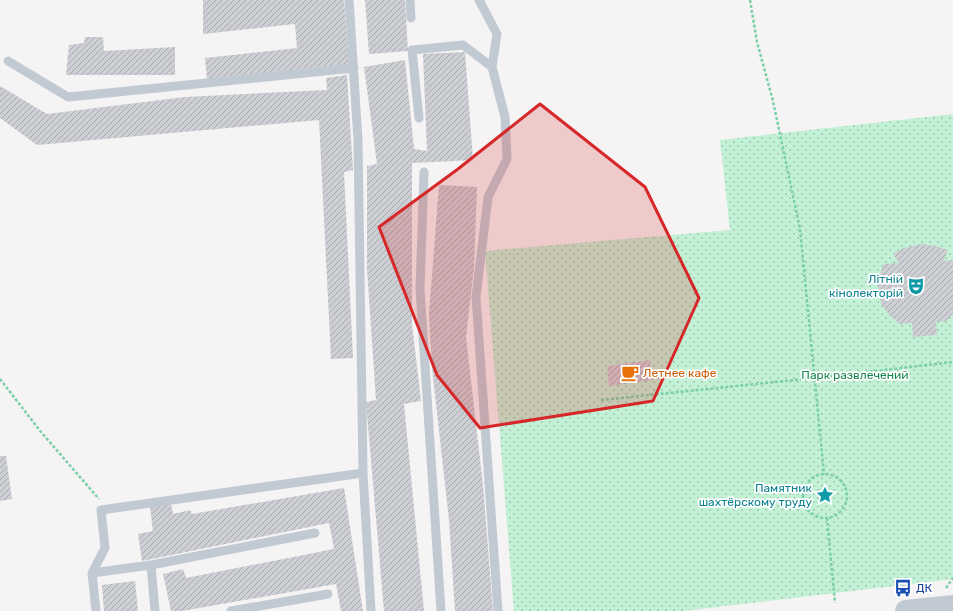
<svg xmlns="http://www.w3.org/2000/svg" width="953" height="611" viewBox="0 0 953 611" font-family="Rubik,sans-serif">
<style>
.park{fill:url(#park-dots)}
.building{fill:url(#building-hatch)}
.lines{fill:none;stroke-linecap:round;stroke-linejoin:round}
.path{stroke:#7ad0a6;stroke-width:2.5;stroke-dasharray:3 2;stroke-linecap:butt}
.service{stroke:#c1cad2;stroke-width:9}
.tertiary{stroke:#c1cad2;stroke-width:22}
.marked{fill:#d62828;fill-opacity:0.2;stroke:#d62828;stroke-width:3;stroke-linejoin:round}
.labels{text-anchor:middle;dominant-baseline:central;stroke-width:3.5;stroke-linejoin:round;paint-order:stroke}
.culture-label{font-size:12px;fill:#0d838f;stroke:#fff;text-anchor:end}
.food-label{font-size:12px;fill:#c56008;stroke:#fff;text-anchor:start}
.park-label{font-size:12px;fill:#17864f;stroke:#fff}
.transit-label{font-size:12px;fill:#164399;stroke:#fff;text-anchor:start}
</style>
<defs>
<pattern id="park-dots" width="8" height="8" patternUnits="userSpaceOnUse"><rect width="8" height="8" fill="#c3f1d5"/><path d="M2 2h.1M6 6h.1" fill="none" stroke="#a0c6b0" stroke-width="1.8" stroke-linecap="round"/></pattern>
<pattern id="building-hatch" width="6" height="6" patternUnits="userSpaceOnUse"><rect width="6" height="6" fill="#cdcfd5"/><path d="M-1 1l2-2M0 6l6-6M5 7l2-2" fill="none" stroke="#a8abb0"/></pattern>
</defs>
<rect width="100%" height="100%" fill="#f5f3f3"/>
<path class="park" d="M 953,114 L 953,579 L 683,611 L 514,611 L 485,251 L 730,230 L 720,140 Z"/>
<path class="building" d="M 203,0 L 344,0 L 349,64 L 207,79 L 205,58 L 297,48 L 295,24 L 203,34 Z
M 365,0 L 405,0 L 408,51 L 369,54 Z
M 85,37 L 103,37 L 104,51 L 175,47 L 175,75 L 66,75 L 69,45 L 84,43 Z
M 465,52 L 473,160 L 412,163 L 412,324 L 421,401 L 404,404 L 424,611 L 384,611 L 366,402 L 376,400 L 367,269 L 367,166 L 377,164 L 364,67 L 405,60 L 414,149 L 427,151 L 423,54 Z
M 347,75 L 353,170 L 344,172 L 353,358 L 331,359 L 319,120 L 37,145 L 0,118 L 0,86 L 47,114 L 185,97 L 327,90 L 326,78 Z
M 439,185 L 477,187 L 474,268 L 466,337 L 483,485 L 493,611 L 455,611 L 449,520 L 432,368 L 429,314 Z
M 921,244 L 935,246 L 948,250 L 943,261 L 953,260 L 953,314 L 946,321 L 936,322 L 937,335 L 913,337 L 912,323 L 900,324 L 890,316 L 882,305 L 878,292 L 878,279 L 884,264 L 899,263 L 893,254 L 904,248 Z
M 650,360 L 653,380 L 609,386 L 607,366 Z
M 0,456 L 6,456 L 12,499 L 0,501 Z
M 344,488 L 363,611 L 341,611 L 336,584 L 182,611 L 171,611 L 163,574 L 183,569 L 186,578 L 334,549 L 329,523 L 142,561 L 138,534 L 153,531 L 150,507 L 171,504 L 173,514 L 190,510 L 192,514 Z
M 135,581 L 138,611 L 104,611 L 102,585 Z
M 910,584 L 911,590 L 896,593 L 895,586 Z"/>
<g class="lines">
<path class="path" d="M 750,0 L 757,42 L 773,101 L 800,229 L 824,474
M 0,379 L 41,432 L 99,499
M 601,400 L 814,378 L 953,362
M803 496a22 22 0 1 1 44 0a22 22 0 1 1-44 0Z
M 827,518 L 835,603
M 946,588 L 953,578"/>
<path class="service" d="M 349,0 L 358,140 L 363,473 L 371,611
M 410,0 L 411,18
M 479,0 L 497,34 L 492,67
M 8,61 L 68,97 L 354,68
M 419,118 L 412,50 L 463,45 L 492,67 L 505,117 L 507,159 L 488,197 L 476,297 L 498,611
M 424,172 L 420,289 L 441,611
M 92,573 L 151,565
M 96,611 L 92,573 L 105,548 L 101,510 L 363,473
M 155,611 L 151,565 L 315,533
M 231,611 L 328,594"/>
<path class="tertiary" d="M 906,611 L 953,606"/>
</g>
<path class="marked" d="M 540,104 L 645,187 L 699,298 L 653,401 L 480,428 L 437,375 L 379,227 L 458,169 Z"/>
<defs>
<g id="theatre-bare" transform="scale(1.38)"><path d="M-5-5.5Q0-4 5-5.5V0Q5 5 0 6Q-5 5-5 0ZM-3.3-2.5H-1v1.5H-3.3ZM1-2.5H3.3v1.5H1ZM-2.8 1Q0 5.5 2.8 1Z" fill="#0f9aa8" stroke="#fff" stroke-width="2.5" paint-order="stroke"/></g>
<g id="cafe-bare" transform="scale(1.38)"><path d="M-5.5-4.5H6V0H3Q3 3.5 0 3.5H-2.5Q-5.5 3.5-5.5 0ZM3-3.2v2h1.7v-2ZM-6 4.5H4V6H-6Z" fill="#e8710a" stroke="#fff" stroke-width="2.5" paint-order="stroke"/></g>
<g id="sight-bare" transform="scale(1.38)"><path d="M0-6L1.8-2.2L6-1.7L2.9 1.2L3.7 5.4L0 3.3L-3.7 5.4L-2.9 1.2L-6-1.7L-1.8-2.2Z" fill="#0f9aa8" stroke="#fff" stroke-width="2.5" paint-order="stroke"/></g>
<g id="bus-bare" transform="scale(1.38)"><path d="M-5-6H5V4H4V6H2V4H-2V6H-4V4H-5ZM-3.5-4V0h7V-4ZM-3.5 1.2v1.5H-2V1.2ZM2 1.2v1.5H3.5V1.2Z" fill="#1a4fb4" stroke="#fff" stroke-width="2.5" paint-order="stroke"/></g>
</defs>
<g fill-rule="evenodd">
<use href="#theatre-bare" x="916" y="286"/>
<use href="#cafe-bare" x="630" y="373"/>
<use href="#sight-bare" x="825" y="495"/>
<use href="#bus-bare" x="903" y="588"/>
</g>
<g class="labels">
<g class="culture-label">
<text x="903" y="279">Літній<tspan x="903" dy="14">кінолекторій</tspan></text>
<text x="812" y="488">Памятник<tspan x="812" dy="14">шахтёрскому труду</tspan></text>
</g>
<g class="food-label">
<text x="643" y="373">Летнее кафе</text>
</g>
<g class="park-label">
<text x="855" y="375">Парк развлечений</text>
</g>
<g class="transit-label">
<text x="916" y="588">ДК</text>
</g>
</g>
</svg>
